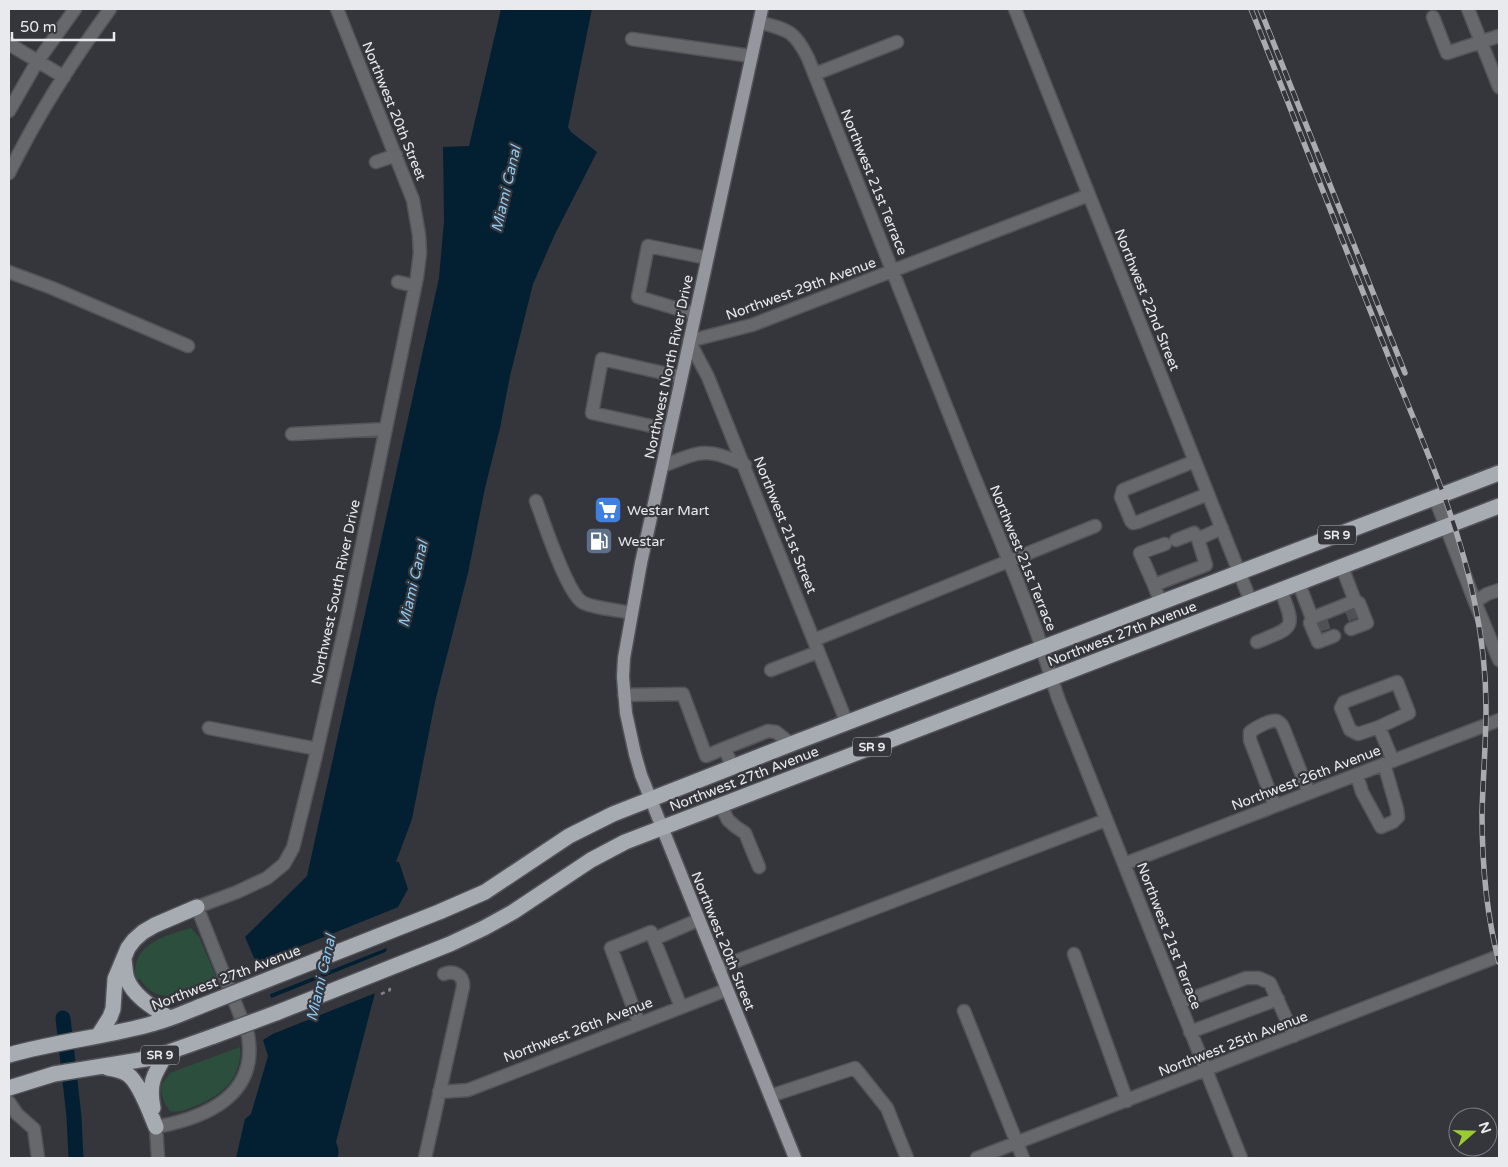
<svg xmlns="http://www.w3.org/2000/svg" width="1508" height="1167" viewBox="0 0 1508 1167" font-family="'Varela Round',sans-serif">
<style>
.green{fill:#2c4e3d}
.water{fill:#032032}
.pier{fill:#35363c}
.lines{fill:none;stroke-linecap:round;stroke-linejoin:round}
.canal{stroke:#032032;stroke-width:15}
.minor-tunnel{stroke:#505157;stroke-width:12;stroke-dasharray:12 6;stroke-linecap:butt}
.minor-casing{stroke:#525358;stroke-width:15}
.major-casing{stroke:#525358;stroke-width:15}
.highway-casing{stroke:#525358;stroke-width:18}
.path{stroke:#818287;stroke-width:2.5;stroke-dasharray:4 4;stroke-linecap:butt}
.minor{stroke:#66686b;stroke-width:12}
.major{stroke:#94989e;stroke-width:12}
.highway{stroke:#a7abb2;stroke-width:15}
.rail-casing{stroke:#aaabb0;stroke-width:5.5}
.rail{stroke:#35363c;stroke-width:4;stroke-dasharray:11;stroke-linecap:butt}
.highway-bridge-casing{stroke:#525358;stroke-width:18;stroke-linecap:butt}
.highway-bridge{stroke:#a7abb2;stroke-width:15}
.labels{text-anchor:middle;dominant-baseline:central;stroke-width:4.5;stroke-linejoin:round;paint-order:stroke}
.shield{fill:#35363c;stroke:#b3b4b9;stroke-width:1}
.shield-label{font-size:12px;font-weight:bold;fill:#e9eaee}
.street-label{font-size:14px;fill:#e9eaee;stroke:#35363c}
.poi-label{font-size:14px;fill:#e9eaee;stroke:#35363c;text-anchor:start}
.water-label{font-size:15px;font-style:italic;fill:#8bc9f4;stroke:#35363c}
</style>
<rect width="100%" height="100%" fill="#35363c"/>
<path class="green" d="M 191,928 L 199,937 L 217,979 C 191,989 160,1011 140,979 L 136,979 C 129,946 165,935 191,928 Z
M 240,1047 C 242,1080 221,1096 193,1107 C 185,1110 178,1113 170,1111 L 165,1104 L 161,1091 L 162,1084 L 170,1073 Z"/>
<path class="water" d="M 501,9 L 592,9 L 568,127 L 571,132 L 597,152 L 555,234 L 533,284 L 510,376 L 500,428 L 485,488 L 468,573 L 435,702 L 412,819 L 396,862 L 399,862 L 408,889 L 397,909 L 336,1142 C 338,1147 340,1153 337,1158 L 236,1158 L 245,1119 L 251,1114 L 268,1056 L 263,1040 L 284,1027 L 245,937 L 307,876 L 439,278 L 444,221 L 443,147 L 469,146 Z"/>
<path class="pier" d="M 401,906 L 389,947 L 268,995 L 254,965 Z
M 388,951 L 378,992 L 260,1039 L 281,1026 L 269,999 Z"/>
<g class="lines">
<path class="canal" d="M 63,1018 L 74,1117 L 76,1158"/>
<path class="minor-tunnel" d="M 1350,608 L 1356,623
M 1321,619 L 1326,634"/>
<g class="minor-casing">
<path id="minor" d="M 1015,9 L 1251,602
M 1468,9 L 1499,87
M 1433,17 L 1447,53 L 1499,36
M 759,22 C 788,30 794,30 808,58 L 973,474 L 1018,583 L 1037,633 L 1058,698 L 1241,1158
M 632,39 L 751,56
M 9,44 L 64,77
M 815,74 L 897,42
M 9,111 L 37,62 L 75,9
M 376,162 L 396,155
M 9,173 C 37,116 72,61 110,9
M 9,272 L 52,288 L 188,346
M 398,282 L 415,286
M 695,314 L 638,297 L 648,246 L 707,258
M 670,430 L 592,413 L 602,359 L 681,377
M 292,434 L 386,429
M 1195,461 L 1123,490 L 1121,497 L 1131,521 L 1133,523 L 1138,522 L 1208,494
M 663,466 C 700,451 707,447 745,465
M 1435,498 L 1475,602 L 1499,660
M 536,501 C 544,522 566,591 582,602 C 591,608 619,610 631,613
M 1176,540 L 1194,533 L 1198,539
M 1299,584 L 1312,618 L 1355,601 L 1342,567
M 1154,585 L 1140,553 L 1165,544
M 1475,602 L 1487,594 L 1499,590
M 1161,603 L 1154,585 L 1206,565 L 1198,539 L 1222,528
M 1312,618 L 1310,623 L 1318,642 L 1334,636
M 1351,629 L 1367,623 L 1359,603 L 1355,601
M 814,640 L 1095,526
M 1257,642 C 1294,627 1296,629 1281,591
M 771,670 L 818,652
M 624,695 L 683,694 L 706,756 L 725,748 L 732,767
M 847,723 L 708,377 L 689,341 L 752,325 L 1089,195
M 1379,727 L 1409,713 L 1397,682 L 1344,702 L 1341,708 L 1350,730 L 1358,734 L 1379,727 L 1393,761
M 209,728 L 317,749
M 725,748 L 768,731 L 776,732 L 791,744
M 1357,775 L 1362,792 L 1381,827 L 1393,822 L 1398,817 L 1397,809 L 1384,764
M 721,806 L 728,820 L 736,827 L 745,833 L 759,867
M 1275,806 L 1250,740 L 1250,732 C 1255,728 1271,719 1277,721 C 1279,722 1282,725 1283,727 L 1309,793
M 1124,864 L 1499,720
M 654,939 L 698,920
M 1074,954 L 1127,1101
M 718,968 L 1106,820
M 1179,1003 L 1246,978 L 1259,978 L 1270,983 L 1294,1036
M 964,1011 L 1023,1158
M 639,1023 L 611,948 L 651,932 L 681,1007
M 1190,1032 L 1278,999
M 439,1092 L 468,1090 L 726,990
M 770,1096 L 855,1068 L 887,1108 L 907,1158
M 9,1102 L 17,1114 L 34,1129 L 38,1158
M 158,1158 L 156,1127 C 205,1118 259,1096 248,1035 L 197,907 L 237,892 L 267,878 L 284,864 L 293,848 L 315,759 L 347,618 L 417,277 L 420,253 L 419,235 L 413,200 L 337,9
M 425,1158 L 463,987 C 464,975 454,970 444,974
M 977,1158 L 1499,956"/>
</g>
<g class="major-casing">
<path id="major" d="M 762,9 L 641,563 L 624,658 L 623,677 L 626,713 L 635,754 L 641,775 L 795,1158"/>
</g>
<g class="highway-casing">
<path id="highway" d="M 124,959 C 125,966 125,973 127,979 C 134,997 154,1008 169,1018
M 287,972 L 439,912 L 485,892 L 569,836 L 613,814 L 791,744 L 1499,473
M 276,1013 L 450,944 L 484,928 L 513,912 L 591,860 L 625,842 L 1499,506
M 98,1036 L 110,1017 L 113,1009 L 115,979 L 128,948 L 134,940 L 143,932 L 155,925 L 197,907
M 9,1055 C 57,1041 107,1037 155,1023 C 171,1019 186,1012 201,1006
M 108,1068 C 115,1069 121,1070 127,1074 C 139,1081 150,1113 156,1127
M 9,1088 L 54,1074 L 152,1058 L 214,1036
M 153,1108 C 148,1083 154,1074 167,1053"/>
</g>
<path class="path" d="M 381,994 L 390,990 L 389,986"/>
<use href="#minor" class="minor"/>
<use href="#major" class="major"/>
<use href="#highway" class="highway"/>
<g class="rail-casing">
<path id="rail" d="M 1251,9 C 1297,125 1343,242 1389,358 C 1421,438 1458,518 1475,604 C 1482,638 1486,673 1486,708 C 1486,743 1483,778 1482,813 C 1482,863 1486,914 1499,962
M 1260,9 L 1405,373"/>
</g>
<use href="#rail" class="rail"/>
<g class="highway-bridge-casing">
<path id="highway-bridge" d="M 201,1006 L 287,972
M 214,1036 L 276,1013"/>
</g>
<use href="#highway-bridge" class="highway-bridge"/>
</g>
<defs>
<g id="supermarket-square" transform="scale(1.4375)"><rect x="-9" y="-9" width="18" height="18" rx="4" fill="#3f7fe0" stroke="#35363c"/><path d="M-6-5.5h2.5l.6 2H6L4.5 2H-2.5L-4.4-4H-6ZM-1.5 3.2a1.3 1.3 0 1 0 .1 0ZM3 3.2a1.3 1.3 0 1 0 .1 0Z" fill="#fff"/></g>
<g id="fuel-square" transform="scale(1.4375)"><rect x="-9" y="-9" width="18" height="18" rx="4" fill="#5c6f8a" stroke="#35363c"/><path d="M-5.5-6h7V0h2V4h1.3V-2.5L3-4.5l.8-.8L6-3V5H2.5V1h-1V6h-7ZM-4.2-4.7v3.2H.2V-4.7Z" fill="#fff"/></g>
</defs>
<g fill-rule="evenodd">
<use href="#supermarket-square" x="608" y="510"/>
<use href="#fuel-square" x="599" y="541"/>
</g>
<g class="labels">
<g class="shield">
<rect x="1318" y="525.5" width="38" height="19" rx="4"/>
<rect x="853" y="737.5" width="38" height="19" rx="4"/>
<rect x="141" y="1045.5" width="38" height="19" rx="4"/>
</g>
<g class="shield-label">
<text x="1337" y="535">SR 9</text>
<text x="872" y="747">SR 9</text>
<text x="160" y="1055">SR 9</text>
</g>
<g class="street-label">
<text transform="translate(394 111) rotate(68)">Northwest 20th Street</text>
<text transform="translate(874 182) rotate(68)">Northwest 21st Terrace</text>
<text transform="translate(801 289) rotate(-20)">Northwest 29th Avenue</text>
<text transform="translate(1147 300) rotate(68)">Northwest 22nd Street</text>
<text transform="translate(669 367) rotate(-78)">Northwest North River Drive</text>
<text transform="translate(785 525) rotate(68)">Northwest 21st Street</text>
<text transform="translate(1023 558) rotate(68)">Northwest 21st Terrace</text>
<text transform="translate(336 592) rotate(-78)">Northwest South River Drive</text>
<text transform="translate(1122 634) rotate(-21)">Northwest 27th Avenue</text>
<text transform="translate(1306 778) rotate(-21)">Northwest 26th Avenue</text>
<text transform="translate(744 779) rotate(-21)">Northwest 27th Avenue</text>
<text transform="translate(1169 936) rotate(69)">Northwest 21st Terrace</text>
<text transform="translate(723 941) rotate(68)">Northwest 20th Street</text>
<text transform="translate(226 978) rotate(-21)">Northwest 27th Avenue</text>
<text transform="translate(578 1030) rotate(-21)">Northwest 26th Avenue</text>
<text transform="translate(1233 1044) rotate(-21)">Northwest 25th Avenue</text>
</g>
<g class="poi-label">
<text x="627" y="510">Westar Mart</text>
<text x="618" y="541">Westar</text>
</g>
<g class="water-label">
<text transform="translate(506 189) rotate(-77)">Miami Canal</text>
<text transform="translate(413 584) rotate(-77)">Miami Canal</text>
<text transform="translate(321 978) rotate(-77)">Miami Canal</text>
</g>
</g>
<rect width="1508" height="1167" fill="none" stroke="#e9eaee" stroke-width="20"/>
<g transform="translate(1473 1132) rotate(70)"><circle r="24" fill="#35363c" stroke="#7d7e83"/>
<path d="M0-4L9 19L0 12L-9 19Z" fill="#9bcb32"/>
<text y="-8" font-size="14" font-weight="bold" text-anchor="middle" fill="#e9eaee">N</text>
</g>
<path d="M12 32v8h102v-8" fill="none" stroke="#e9eaee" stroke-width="2.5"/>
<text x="20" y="32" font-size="15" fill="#e9eaee" stroke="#35363c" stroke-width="4" paint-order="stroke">50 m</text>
</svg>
